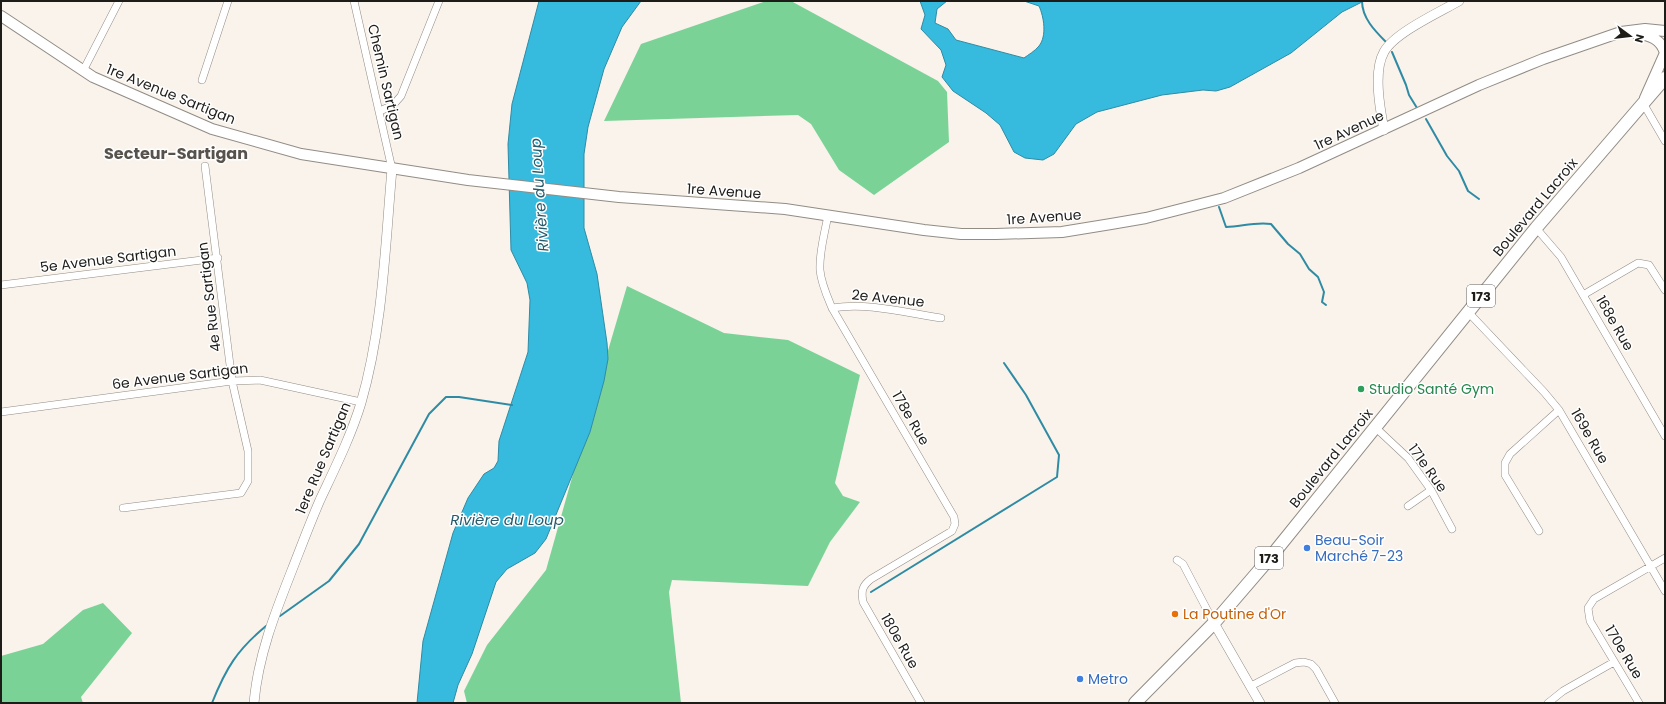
<svg xmlns="http://www.w3.org/2000/svg" width="1666" height="704" viewBox="0 0 1666 704" font-family="Poppins,sans-serif">
<style>
.forest{fill:#7bd296}
.water{fill:#36bbdf;stroke:#2f8ba4}
.lines{fill:none;stroke-linecap:round;stroke-linejoin:round}
.stream{stroke:#2f8ba4;stroke-width:2}
.minor-casing{stroke:#928c85;stroke-width:8}
.tertiary-casing{stroke:#928c85;stroke-width:10}
.secondary-casing{stroke:#928c85;stroke-width:12}
.primary-casing{stroke:#928c85;stroke-width:14}
.minor{stroke:#fff;stroke-width:7}
.tertiary{stroke:#fff;stroke-width:9}
.secondary{stroke:#fff;stroke-width:10}
.primary{stroke:#fff;stroke-width:12}
.leisure-dot{fill:#2e9e5b;stroke:#fff;stroke-width:1.5}
.shop-dot{fill:#3f7fe0;stroke:#fff;stroke-width:1.5}
.food-dot{fill:#e8710a;stroke:#fff;stroke-width:1.5}
.labels{text-anchor:middle;dominant-baseline:central;stroke-width:3;stroke-linejoin:round;paint-order:stroke}
.shield{fill:#fff;stroke:#62605e;stroke-width:1}
.shield-label{font-size:13px;font-weight:bold;fill:#1e1c19}
.street-label{font-size:14px;fill:#1e1c19;stroke:#fff}
.leisure-label{font-size:14px;fill:#27864d;stroke:#fff;text-anchor:start}
.shop-label{font-size:14px;fill:#366cbe;stroke:#fff;text-anchor:start}
.food-label{font-size:14px;fill:#c56008;stroke:#fff;text-anchor:start}
.water-label{font-size:15px;font-style:italic;fill:#275b6b;stroke:#fff}
.quarter-label{font-size:16px;font-weight:bold;fill:#58524c;stroke:#fff}
</style>
<rect width="100%" height="100%" fill="#f9f3eb"/>
<path class="forest" d="M 766,1 L 791,1 L 938,81 L 947,92 L 949,142 L 874,195 L 839,170 L 811,124 L 798,115 L 604,121 L 641,44 Z
M 627,286 L 724,333 L 788,340 L 860,375 L 835,483 L 843,496 L 860,502 L 830,542 L 808,586 L 672,580 L 669,592 L 681,703 L 467,703 L 464,691 L 487,645 L 546,570 L 575,467 L 590,432 L 604,381 L 607,354 Z
M 103,603 L 132,633 L 81,697 L 83,703 L 1,703 L 1,656 L 43,644 L 83,610 Z"/>
<path class="water" d="M 539,1 L 641,1 L 622,27 L 604,69 L 588,127 L 584,154 L 584,228 L 597,274 L 607,343 L 608,359 L 604,381 L 590,432 L 546,539 L 535,553 L 507,569 L 496,582 L 472,654 L 458,685 L 453,703 L 417,703 L 423,641 L 453,533 L 468,498 L 484,474 L 494,468 L 498,461 L 499,441 L 528,352 L 530,300 L 527,283 L 511,250 L 508,144 L 512,104 Z
M 920,1 L 947,1 L 937,9 L 935,23 L 948,29 L 956,40 L 1024,58 C 1028,55 1035,51 1039,46 C 1047,36 1044,17 1039,6 L 1024,1 L 1364,1 L 1342,12 L 1291,53 L 1230,87 L 1216,91 L 1203,90 L 1162,95 L 1097,112 L 1076,124 L 1054,154 L 1043,160 L 1025,158 L 1014,152 L 1000,125 L 986,113 L 953,91 L 942,77 L 946,65 L 941,50 L 921,29 L 925,15 Z"/>
<g class="lines">
<path class="stream" d="M 1362,1 C 1362,18 1375,31 1386,42
M 1392,52 L 1406,85 L 1409,95 L 1417,108
M 1426,119 L 1447,156 L 1459,171 L 1468,191 L 1479,199
M 1219,207 L 1226,227 C 1243,226 1255,222 1271,224 L 1288,244 L 1300,254 L 1309,269 L 1318,277 L 1324,292 L 1322,302 L 1326,305
M 871,592 L 1057,477 L 1059,455 L 1026,395 L 1004,363
M 280,616 L 329,581 L 359,544 L 429,414 L 446,397 L 459,397 L 512,405
M 212,703 C 226,668 237,650 266,626"/>
<g class="minor-casing">
<path id="minor" d="M 354,1 L 392,169
M 83,71 L 119,1
M 202,80 L 228,1
M 1643,103 L 1665,141
M 380,111 L 393,105 L 401,96 L 439,1
M 828,215 C 825,232 819,252 820,270 C 821,283 827,296 832,308 L 954,517 L 955,524 L 952,531 L 871,579 C 862,586 861,591 863,602 L 921,703
M 1536,228 L 1561,257 L 1665,436
M 1,285 L 218,258
M 1583,295 L 1638,263 L 1649,265 L 1665,290
M 832,308 C 868,302 906,313 941,318
M 1468,312 L 1544,392 L 1559,410 L 1665,591
M 1,412 L 232,381 L 260,380 L 361,402
M 1376,428 L 1408,458 L 1431,490 L 1452,529
M 1408,506 L 1431,490
M 123,508 L 241,493 L 248,481 L 248,451 L 232,381 L 205,166
M 1539,531 L 1505,475 L 1505,463 L 1510,454 L 1559,410
M 1177,560 L 1183,564 L 1214,623
M 1251,686 L 1295,663 L 1304,662 L 1311,664 L 1316,669 L 1335,703
M 1548,703 L 1563,691 L 1614,662
M 1639,703 L 1590,621 L 1588,608 L 1594,599 L 1665,558"/>
</g>
<g class="tertiary-casing">
<path id="tertiary" d="M 1384,130 C 1380,109 1373,71 1384,52 C 1394,33 1440,12 1459,1
M 1214,623 L 1260,703
M 254,703 C 258,656 275,613 292,570 C 301,547 310,523 320,500 C 335,468 351,436 361,403 C 383,327 385,247 392,169"/>
</g>
<g class="secondary-casing">
<path id="secondary" d="M 1,16 L 93,77 L 212,129 L 301,154 L 468,180 L 619,197 L 785,209 L 924,230 L 961,234 L 996,234 L 1062,232 L 1111,224 L 1146,218 L 1224,198 L 1299,168 L 1479,85 L 1543,59 L 1621,32 L 1645,29 L 1665,31
M 1637,34 C 1650,35 1661,39 1665,53 L 1645,98"/>
</g>
<g class="primary-casing">
<path id="primary" d="M 1135,703 L 1214,623 L 1269,559 L 1536,228 L 1665,78"/>
</g>
<use href="#minor" class="minor"/>
<use href="#tertiary" class="tertiary"/>
<use href="#secondary" class="secondary"/>
<use href="#primary" class="primary"/>
</g>
<circle class="leisure-dot" cx="1361" cy="389" r="4"/>
<g class="shop-dot">
<circle cx="1307" cy="548" r="4"/>
<circle cx="1080" cy="679" r="4"/>
</g>
<circle class="food-dot" cx="1175" cy="614" r="4"/>
<g class="labels">
<g class="shield">
<rect x="1467" y="285" width="28" height="22" rx="3"/>
<rect x="1255" y="547" width="28" height="22" rx="3"/>
</g>
<g class="shield-label">
<text x="1481" y="296">173</text>
<text x="1269" y="558">173</text>
</g>
<g class="street-label">
<text transform="translate(386 82) rotate(77)">Chemin Sartigan</text>
<text transform="translate(171 94) rotate(22)">1re Avenue Sartigan</text>
<text transform="translate(1349 130) rotate(-25)">1re Avenue</text>
<text transform="translate(724 191) rotate(4)">1re Avenue</text>
<text transform="translate(1535 207) rotate(-50)">Boulevard Lacroix</text>
<text transform="translate(1044 217) rotate(-4)">1re Avenue</text>
<text transform="translate(108 259) rotate(-7)">5e Avenue Sartigan</text>
<text transform="translate(209 297) rotate(-97)">4e Rue Sartigan</text>
<text transform="translate(888 298) rotate(6)">2e Avenue</text>
<text transform="translate(1615 323) rotate(60)">168e Rue</text>
<text transform="translate(180 376) rotate(-7)">6e Avenue Sartigan</text>
<text transform="translate(911 418) rotate(60)">178e Rue</text>
<text transform="translate(1590 436) rotate(60)">169e Rue</text>
<text transform="translate(323 458) rotate(-67)">1ere Rue Sartigan</text>
<text transform="translate(1331 458) rotate(-51)">Boulevard Lacroix</text>
<text transform="translate(1428 468) rotate(54)">171e Rue</text>
<text transform="translate(900 641) rotate(60)">180e Rue</text>
<text transform="translate(1624 652) rotate(59)">170e Rue</text>
</g>
<g class="leisure-label">
<text x="1369" y="389">Studio Santé Gym</text>
</g>
<g class="shop-label">
<text x="1315" y="540">Beau-Soir<tspan x="1315" dy="16">Marché 7-23</tspan></text>
<text x="1088" y="679">Metro</text>
</g>
<g class="food-label">
<text x="1183" y="614">La Poutine d'Or</text>
</g>
<g class="water-label">
<text transform="translate(539 195) rotate(-94)">Rivière du Loup</text>
<text x="507" y="519">Rivière du Loup</text>
</g>
<g class="quarter-label">
<text x="176" y="153">Secteur-Sartigan</text>
</g>
</g>
<rect width="1666" height="704" fill="none" stroke="#1e1c19" stroke-width="4"/>
<g transform="translate(1630 36) rotate(105)" stroke="#ffffff" stroke-width="3" paint-order="stroke">
<path d="M0-3L7 15L0 10L-7 15Z" fill="#1e1c19"/>
<text y="-6" font-size="11" font-weight="bold" text-anchor="middle" fill="#1e1c19">N</text>
</g>
</svg>
